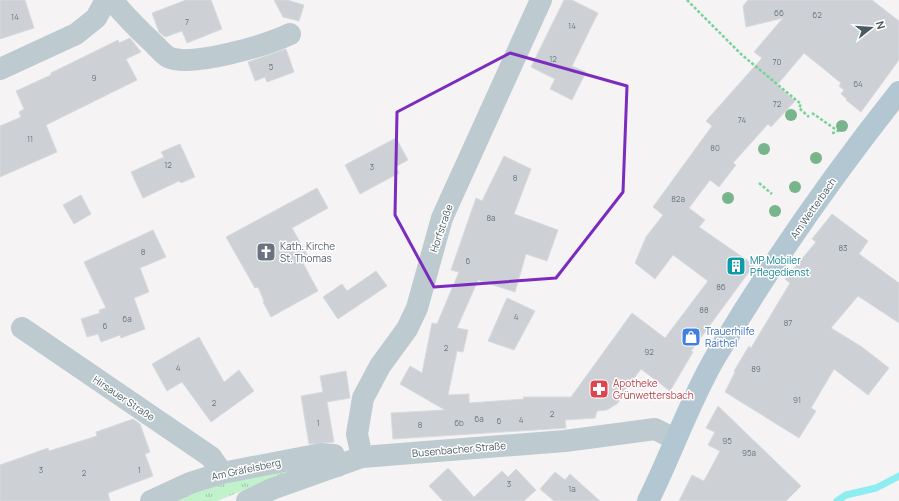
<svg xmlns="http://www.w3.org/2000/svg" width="899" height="501" viewBox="0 0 899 501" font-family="Manrope,sans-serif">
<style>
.grass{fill:url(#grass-tufts)}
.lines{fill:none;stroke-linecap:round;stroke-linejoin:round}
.stream{stroke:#8dedf1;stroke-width:7}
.building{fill:#cdd1d5;stroke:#d7dade}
.path{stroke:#77d396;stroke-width:2.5;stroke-dasharray:3 2;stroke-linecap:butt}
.minor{stroke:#bdcacf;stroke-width:22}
.major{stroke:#b2c7d2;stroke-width:22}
.tree{fill:#79b58c}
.marked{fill:none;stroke:#7b2cbf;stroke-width:3;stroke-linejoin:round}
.labels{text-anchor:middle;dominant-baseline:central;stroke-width:3;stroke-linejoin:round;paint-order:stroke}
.number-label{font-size:8px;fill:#6a787f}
.street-label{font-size:10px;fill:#495a62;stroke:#fff}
.worship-label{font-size:10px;fill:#5b616d;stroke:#fff;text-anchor:start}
.culture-label{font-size:10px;fill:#0d838f;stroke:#fff;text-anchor:start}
.shop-label{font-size:10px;fill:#366cbe;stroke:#fff;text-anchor:start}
.health-label{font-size:10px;fill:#be3a42;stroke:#fff;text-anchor:start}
</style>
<defs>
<pattern id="grass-tufts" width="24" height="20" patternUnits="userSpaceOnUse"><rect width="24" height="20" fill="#c1f2cc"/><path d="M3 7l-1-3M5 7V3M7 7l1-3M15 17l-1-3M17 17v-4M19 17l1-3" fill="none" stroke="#9fc7a9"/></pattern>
</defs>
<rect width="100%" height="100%" fill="#f5f3f3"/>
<path class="grass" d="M 304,466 L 217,501 L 167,501 L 193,489 Z"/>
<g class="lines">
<path class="stream" d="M 837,501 L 846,495 L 876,488 L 899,476"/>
</g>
<path class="building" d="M 0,0 L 25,0 L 34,28 L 0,39 Z
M 186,0 L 211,0 L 222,29 L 187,43 L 182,31 L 165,37 L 159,32 L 152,13 Z
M 274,0 L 287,0 L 304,5 L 299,21 L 283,17 Z
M 564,0 L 572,0 L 598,13 L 572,66 L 586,72 L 572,100 L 550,89 L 555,79 L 531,67 Z
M 748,0 L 872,0 L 899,21 L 899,60 L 861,112 L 846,100 L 847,99 L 841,94 L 844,90 L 839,86 L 841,83 L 804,53 L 777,85 L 795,101 L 771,127 L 768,124 L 733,163 L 736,165 L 719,187 L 710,180 L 689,208 L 705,220 L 699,227 L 754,265 L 691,351 L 693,352 L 670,391 L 641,369 L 622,394 L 618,403 L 607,410 L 597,411 L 595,418 L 565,420 L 566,428 L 393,439 L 391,413 L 445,410 L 400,384 L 410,366 L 422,373 L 432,323 L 437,324 L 459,272 L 451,270 L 476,198 L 482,201 L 504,156 L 531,169 L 514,214 L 558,230 L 547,261 L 526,254 L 515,292 L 478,280 L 457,328 L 468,330 L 463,352 L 457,351 L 448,395 L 469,394 L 469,403 L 524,399 L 523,397 L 571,397 L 632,313 L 665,338 L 708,281 L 673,255 L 655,279 L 635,263 L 646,237 L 663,215 L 653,207 L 712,126 L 706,121 L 762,58 L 754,52 L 783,18 L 746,27 L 743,6 Z
M 130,38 L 141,52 L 126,59 L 137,80 L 46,125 L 57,152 L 0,177 L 0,126 L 21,117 L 19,112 L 24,109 L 16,91 L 51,75 L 51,73 L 118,40 L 119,43 Z
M 286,49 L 294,72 L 267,82 L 265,77 L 255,81 L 248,62 Z
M 396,138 L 408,160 L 395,167 L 399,173 L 360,194 L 345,165 Z
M 180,144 L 195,177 L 181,183 L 179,181 L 143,198 L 131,172 L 164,157 L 161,152 Z
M 317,188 L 328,208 L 292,228 L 310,260 L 303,263 L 318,291 L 271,317 L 263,302 L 264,301 L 258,287 L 255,288 L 226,237 Z
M 81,195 L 91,214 L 74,224 L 63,205 Z
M 832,214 L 868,241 L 859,254 L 899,283 L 899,323 L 858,296 L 831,328 L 862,347 L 889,368 L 868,395 L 834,369 L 811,408 L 816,411 L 799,438 L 725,392 L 735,372 L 734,371 L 749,346 L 751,348 L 790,283 L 785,279 L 816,242 L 812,239 Z
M 153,230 L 166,257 L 140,268 L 149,292 L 134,298 L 145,329 L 121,338 L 120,335 L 101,342 L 98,334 L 87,337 L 81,319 L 100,313 L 99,310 L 106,308 L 84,262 Z
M 376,271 L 387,286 L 338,319 L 323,297 L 342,284 L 347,291 Z
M 507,298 L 535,311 L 514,350 L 488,341 Z
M 199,337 L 224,382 L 239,370 L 254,391 L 211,422 L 182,382 L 167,391 L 152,364 Z
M 346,371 L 350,398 L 327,402 L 334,442 L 309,444 L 301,396 L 323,392 L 320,376 Z
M 718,406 L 801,486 L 786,501 L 679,501 L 692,475 L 704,481 L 720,451 L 708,445 L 715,432 L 706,428 Z
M 133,419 L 140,424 L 150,452 L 145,454 L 153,476 L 108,493 L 110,501 L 0,501 L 0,465 L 48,448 L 49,451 L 97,436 L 96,432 Z
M 448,468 L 474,497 L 502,471 L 508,477 L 516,469 L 536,490 L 524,501 L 443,501 L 429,486 Z
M 555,472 L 565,480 L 570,474 L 600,501 L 554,501 L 540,489 Z"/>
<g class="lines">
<path class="path" d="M 687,0 L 742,55 L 801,104 L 799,108 L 809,117
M 812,113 L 838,131 L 841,131
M 832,133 L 837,132
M 759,183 L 772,194"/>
<path class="minor" d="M 112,0 C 125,16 139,30 154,44 C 158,48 163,54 168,57 C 191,68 267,45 290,34
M 0,69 L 76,34 L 96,18 L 106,0
M 22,328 L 211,457 L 222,473
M 362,457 L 357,434 L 363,398 L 380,366 L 407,329 L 417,308 L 442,218 L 541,0
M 151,501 L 190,483 L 222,473 L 321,454 L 334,455 L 338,466
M 247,501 L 272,489 L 362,457 L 565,441 L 655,429 L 675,439"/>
<path class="major" d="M 648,501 C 672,453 689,402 716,356 C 771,264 833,175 899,92"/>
</g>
<g class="tree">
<circle cx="791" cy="115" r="6"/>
<circle cx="842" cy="126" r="6"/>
<circle cx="764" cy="149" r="6"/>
<circle cx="816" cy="158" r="6"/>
<circle cx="795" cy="187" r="6"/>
<circle cx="728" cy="198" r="6"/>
<circle cx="775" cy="211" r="6"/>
</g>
<path class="marked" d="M 510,53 L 627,86 L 623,192 L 556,278 L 434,287 L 395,215 L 397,112 Z"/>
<defs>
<g id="church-square" transform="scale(1)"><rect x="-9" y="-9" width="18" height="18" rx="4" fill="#6b7280" stroke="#fff"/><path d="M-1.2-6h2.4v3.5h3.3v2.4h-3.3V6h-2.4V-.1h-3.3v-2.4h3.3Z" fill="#fff"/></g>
<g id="building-square" transform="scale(1)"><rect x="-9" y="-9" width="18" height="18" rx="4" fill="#0f9aa8" stroke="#fff"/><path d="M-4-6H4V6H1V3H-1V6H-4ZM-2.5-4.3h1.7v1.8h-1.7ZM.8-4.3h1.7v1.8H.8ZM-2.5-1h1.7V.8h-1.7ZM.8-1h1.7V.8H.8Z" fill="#fff"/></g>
<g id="shop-square" transform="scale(1)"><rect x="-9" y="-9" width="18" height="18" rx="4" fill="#3f7fe0" stroke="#fff"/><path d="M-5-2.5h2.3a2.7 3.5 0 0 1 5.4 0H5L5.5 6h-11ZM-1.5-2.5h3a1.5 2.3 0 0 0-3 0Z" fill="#fff"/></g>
<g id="pharmacy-square" transform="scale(1)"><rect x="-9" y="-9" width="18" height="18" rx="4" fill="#e0444e" stroke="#fff"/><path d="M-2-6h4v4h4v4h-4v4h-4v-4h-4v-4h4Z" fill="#fff"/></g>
</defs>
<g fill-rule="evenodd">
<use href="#church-square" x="266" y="252"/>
<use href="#building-square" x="736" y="266"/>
<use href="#shop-square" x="691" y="337"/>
<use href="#pharmacy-square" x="599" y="389"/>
</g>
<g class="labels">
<g class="number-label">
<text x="779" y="12">66</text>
<text x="817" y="14">62</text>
<text x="15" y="16">14</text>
<text x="187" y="21">7</text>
<text x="572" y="25">14</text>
<text x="553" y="58">12</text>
<text x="777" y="61">70</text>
<text x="271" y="66">5</text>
<text x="94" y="77">9</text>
<text x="858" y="83">64</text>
<text x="777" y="103">72</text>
<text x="742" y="119">74</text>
<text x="30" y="138">11</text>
<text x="715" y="147">80</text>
<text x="168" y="164">12</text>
<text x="372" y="166">3</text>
<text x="515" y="177">8</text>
<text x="678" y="198">82a</text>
<text x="491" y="217">8a</text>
<text x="843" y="247">83</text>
<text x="143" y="251">8</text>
<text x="468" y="260">6</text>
<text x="721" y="286">86</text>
<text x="704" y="309">88</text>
<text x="516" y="316">4</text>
<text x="127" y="318">6a</text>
<text x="788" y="322">87</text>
<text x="105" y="325">6</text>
<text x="446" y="347">2</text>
<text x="649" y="351">92</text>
<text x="178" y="367">4</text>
<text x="756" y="368">89</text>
<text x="797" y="399">91</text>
<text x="214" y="402">2</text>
<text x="552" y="413">2</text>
<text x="479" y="418">6a</text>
<text x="521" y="419">4</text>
<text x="499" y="420">6</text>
<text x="318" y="422">1</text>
<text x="459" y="422">6b</text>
<text x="420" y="424">8</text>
<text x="727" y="440">95</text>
<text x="749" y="452">95a</text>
<text x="41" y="469">3</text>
<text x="139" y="469">1</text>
<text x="84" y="472">2</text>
<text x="509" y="483">3</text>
<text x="572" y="488">1a</text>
</g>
<g class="street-label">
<text transform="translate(813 208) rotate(-55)">Am Wetterbach</text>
<text transform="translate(441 228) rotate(-71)">Horfstraße</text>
<text transform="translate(124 398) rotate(34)">Hirsauer Straße</text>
<text transform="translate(459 449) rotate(-5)">Busenbacher Straße</text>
<text transform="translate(246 469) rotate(-12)">Am Gräfelsberg</text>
</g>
<g class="worship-label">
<text x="280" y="246">Kath. Kirche<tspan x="280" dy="12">St. Thomas</tspan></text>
</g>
<g class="culture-label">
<text x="750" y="260">MP Mobiler<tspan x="750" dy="12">Pflegedienst</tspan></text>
</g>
<g class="shop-label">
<text x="705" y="331">Trauerhilfe<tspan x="705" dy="12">Raithel</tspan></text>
</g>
<g class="health-label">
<text x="613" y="383">Apotheke<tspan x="613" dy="12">Grünwettersbach</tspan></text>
</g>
</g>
<g transform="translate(871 28) rotate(73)" stroke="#ffffff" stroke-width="3" paint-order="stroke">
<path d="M0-3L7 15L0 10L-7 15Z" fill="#495a62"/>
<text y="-6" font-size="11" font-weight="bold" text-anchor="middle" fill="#495a62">N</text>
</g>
</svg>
